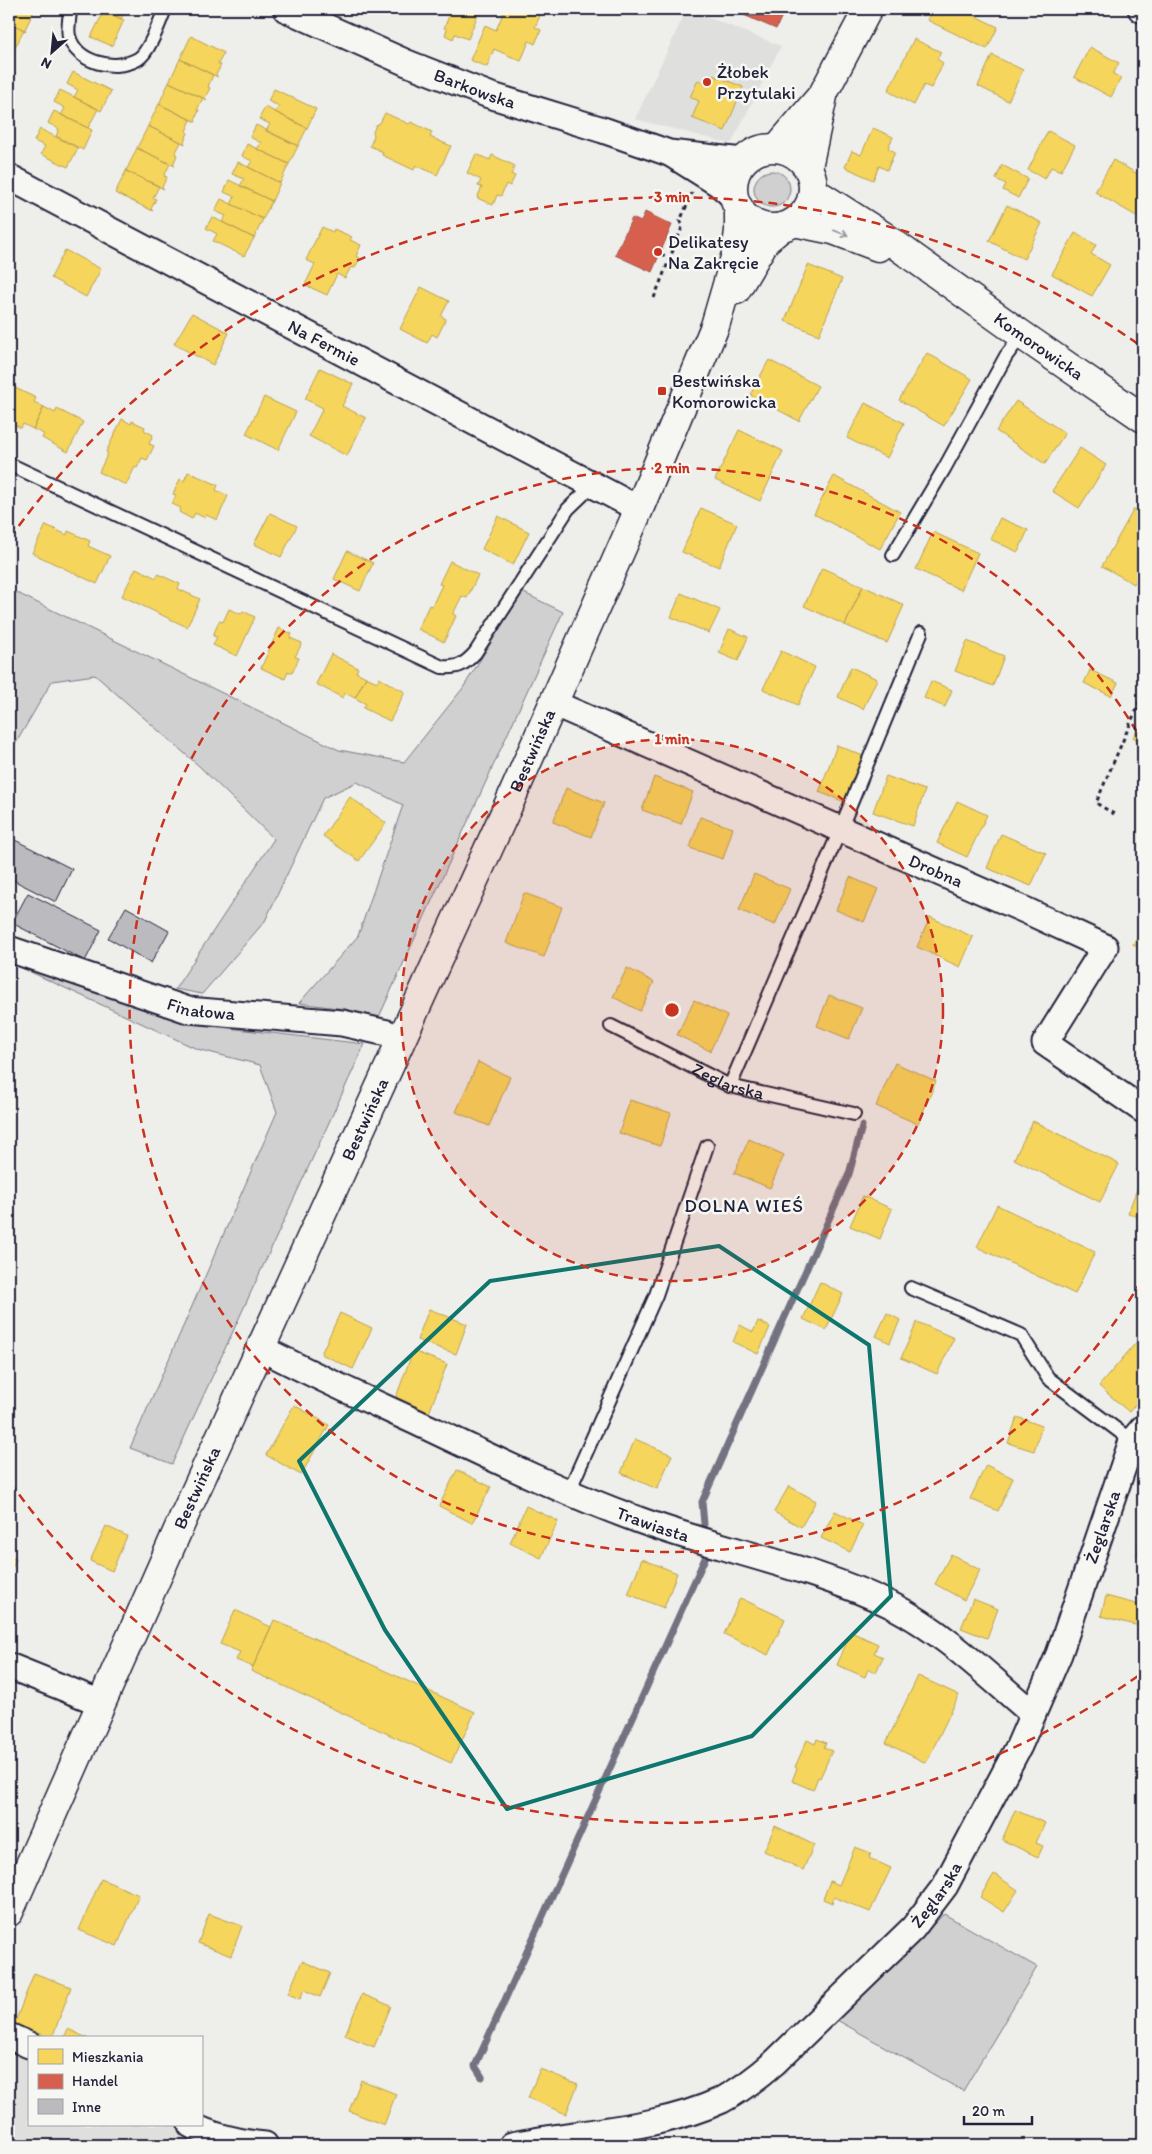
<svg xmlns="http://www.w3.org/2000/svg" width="1152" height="2154" viewBox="0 0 1152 2154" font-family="Itim,sans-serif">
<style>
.built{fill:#dfdfde}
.green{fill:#d0d0d1;stroke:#797986}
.homes{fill:#f6d55c;stroke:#b69f52}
.shops{fill:#d6604d;stroke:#a04d48}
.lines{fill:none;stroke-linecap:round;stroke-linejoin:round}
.stream{stroke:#727281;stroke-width:7}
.building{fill:#bbbbbf;stroke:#22223b}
.lane-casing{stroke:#22223b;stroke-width:16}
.street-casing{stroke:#22223b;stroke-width:29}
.secondary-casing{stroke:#22223b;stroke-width:31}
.path{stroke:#22223b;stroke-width:3;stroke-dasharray:4 4;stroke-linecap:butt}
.lane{stroke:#f6f6f2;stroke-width:12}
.street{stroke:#f6f6f2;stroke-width:25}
.secondary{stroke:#f6f6f2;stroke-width:28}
.oneway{stroke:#9797a0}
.marked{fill:none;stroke:#0f766e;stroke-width:4;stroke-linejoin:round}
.ring{fill:none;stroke:#c8321e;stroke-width:2.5;stroke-dasharray:9 6}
.poi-dot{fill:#c8321e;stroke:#f6f6f2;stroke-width:2}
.labels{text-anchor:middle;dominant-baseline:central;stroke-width:5;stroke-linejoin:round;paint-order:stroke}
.poi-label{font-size:18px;fill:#22223b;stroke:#f6f6f2;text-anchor:start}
.street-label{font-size:18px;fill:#22223b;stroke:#f6f6f2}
.neighbourhood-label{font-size:19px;letter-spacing:1px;fill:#22223b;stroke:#f6f6f2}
.centre{fill:#c8321e;stroke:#f6f6f2;stroke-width:2.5}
.ring-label{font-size:15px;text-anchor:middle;font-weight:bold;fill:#c8321e;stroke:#f6f6f2;stroke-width:5;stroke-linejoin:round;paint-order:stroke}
</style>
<rect width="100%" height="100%" fill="#eeeeeb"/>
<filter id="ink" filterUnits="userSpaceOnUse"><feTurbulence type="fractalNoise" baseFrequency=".02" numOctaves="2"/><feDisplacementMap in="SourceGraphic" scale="10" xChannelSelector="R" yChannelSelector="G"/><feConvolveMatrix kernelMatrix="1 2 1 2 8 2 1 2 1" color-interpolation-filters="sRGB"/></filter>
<g filter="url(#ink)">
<path class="built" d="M 687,9 L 781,46 L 731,144 L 635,119 Z
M 9,2046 L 29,2055 L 29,2125 L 172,2125 L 209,2145 L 9,2145 Z"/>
<path class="green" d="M754 189a18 18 0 1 1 36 0a18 18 0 1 1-36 0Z
M 9,589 L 339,750 L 404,762 L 463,688 L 522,592 L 563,612 L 379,1017 L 345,1009 L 299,1003 L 358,936 L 403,805 L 357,782 L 323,798 L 265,921 L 202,994 L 175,989 L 274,839 L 199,766 L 95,675 L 52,681 L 9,755 Z
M 9,962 L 194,1024 L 365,1044 L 172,1464 L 130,1448 L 277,1112 L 260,1065 L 197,1049 Z
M 944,1914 L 1037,1967 L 963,2091 L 837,2020 Z"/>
<path class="homes" d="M 9,9 L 35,9 L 25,29 L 26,31 L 9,22 Z
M 101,9 L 126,9 L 121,19 Z
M 452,9 L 466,9 L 478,14 L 468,39 L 455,34 L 453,39 L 445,35 L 447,29 L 444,28 Z
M 505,9 L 543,9 L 535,27 L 541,30 L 535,44 L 529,41 L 521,61 L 494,49 L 487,67 L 470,60 L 485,25 L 496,30 Z
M 933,9 L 984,9 L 981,15 L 971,10 L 969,13 L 998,27 L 987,49 L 927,20 Z
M 104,11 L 124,20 L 112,46 L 91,37 Z
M 9,22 L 26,31 L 24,30 L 13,52 L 15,54 L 9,51 Z
M 191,36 L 224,53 L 218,64 L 221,65 L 216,75 L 218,77 L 180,59 Z
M 914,39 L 941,52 L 937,59 L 943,63 L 931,88 L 924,85 L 914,105 L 888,91 Z
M 1090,47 L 1119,63 L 1113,74 L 1121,78 L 1111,97 L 1074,77 Z
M 9,51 L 15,54 L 13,53 L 9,62 Z
M 992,55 L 1023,70 L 1008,101 L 978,86 Z
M 180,59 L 213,75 L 208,87 L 210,88 L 205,98 L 207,100 L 169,82 Z
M 73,72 L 111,91 L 101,111 L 74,97 L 78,90 L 67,84 Z
M 710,74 L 743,87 L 725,131 L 692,118 L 699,101 L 690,97 L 698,80 L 706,84 Z
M 169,82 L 203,98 L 197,110 L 199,110 L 195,120 L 196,122 L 159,104 Z
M 274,89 L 316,109 L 307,128 L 275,112 L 279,106 L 268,101 Z
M 60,90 L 98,109 L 88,128 L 61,115 L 65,108 L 54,102 Z
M 159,104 L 191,120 L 186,131 L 188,133 L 184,142 L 185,144 L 148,126 Z
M 265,107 L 307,128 L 298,146 L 266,131 L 270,124 L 259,119 Z
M 54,111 L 92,130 L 83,150 L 56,136 L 59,129 L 48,123 Z
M 385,113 L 409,124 L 411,122 L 432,132 L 430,137 L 451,146 L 437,175 L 416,165 L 414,170 L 382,155 L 383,152 L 370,146 L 374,136 L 373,132 L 376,125 L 380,123 Z
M 256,125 L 298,146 L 289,164 L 257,149 L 261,143 L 250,137 Z
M 148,126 L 181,142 L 175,154 L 177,155 L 173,165 L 175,166 L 137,148 Z
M 873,128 L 893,137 L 888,148 L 895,152 L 887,170 L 879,166 L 873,180 L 845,167 L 852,151 L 861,155 Z
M 40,129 L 78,148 L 68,167 L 41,154 L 45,146 L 34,141 Z
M 1048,131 L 1075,145 L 1061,171 L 1051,167 L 1045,179 L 1028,170 Z
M 247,144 L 289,164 L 280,183 L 248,167 L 252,161 L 242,156 Z
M 137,148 L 170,164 L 164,176 L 167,177 L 162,187 L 164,189 L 126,171 Z
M 476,154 L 490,160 L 492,155 L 515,166 L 511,174 L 515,176 L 510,186 L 506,184 L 501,196 L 497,195 L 493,205 L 477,198 L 482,187 L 478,186 L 481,180 L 467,173 Z
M 1113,160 L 1143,177 L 1143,208 L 1138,217 L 1095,192 Z
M 238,162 L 280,183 L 272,201 L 240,186 L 244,179 L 232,174 Z
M 1002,165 L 1028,179 L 1018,198 L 1003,190 L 1006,184 L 996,179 Z
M 126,171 L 159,186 L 153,198 L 156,199 L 151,209 L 153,211 L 115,193 Z
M 229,180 L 272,201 L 263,219 L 231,204 L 235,197 L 224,192 Z
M 221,199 L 263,219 L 254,238 L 222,222 L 226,216 L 215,211 Z
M 1007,205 L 1042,223 L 1024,259 L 989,241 Z
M 212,217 L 254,238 L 244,256 L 213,241 L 217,234 L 206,228 Z
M 322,227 L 333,232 L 334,229 L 352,237 L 350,240 L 361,245 L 356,256 L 360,258 L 355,268 L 351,267 L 345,278 L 337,274 L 327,295 L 305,285 L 315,264 L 306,260 Z
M 1075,233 L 1096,245 L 1091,254 L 1110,265 L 1092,296 L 1052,274 Z
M 65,250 L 101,269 L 86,297 L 51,278 Z
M 808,265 L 842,279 L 819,335 L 785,321 Z
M 421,287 L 449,301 L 441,316 L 446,319 L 437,337 L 432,334 L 427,343 L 400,329 Z
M 192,313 L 229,333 L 213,365 L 174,344 Z
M 927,353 L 972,379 L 944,426 L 899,400 Z
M 769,360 L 818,386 L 799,421 L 750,395 Z
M 320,368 L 353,384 L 342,406 L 366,418 L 347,456 L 309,436 L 323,408 L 305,399 Z
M 9,385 L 36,398 L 34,402 L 44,407 L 33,429 L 23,424 L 21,428 L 9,422 Z
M 264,397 L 296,412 L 278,450 L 246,434 Z
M 1016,401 L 1065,433 L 1045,464 L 996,431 Z
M 865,403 L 904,423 L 887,458 L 847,438 Z
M 44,407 L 55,413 L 57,409 L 83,422 L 68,452 L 42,438 L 44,434 L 33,429 Z
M 122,419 L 131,424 L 132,421 L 145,427 L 144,430 L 153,435 L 149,444 L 154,446 L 147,460 L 142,458 L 137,468 L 135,467 L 126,485 L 99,472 L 108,453 L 106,452 Z
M 739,430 L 783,451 L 760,501 L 715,480 Z
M 1080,448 L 1106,465 L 1079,508 L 1052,491 Z
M 188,472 L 218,485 L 216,490 L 228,496 L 217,520 L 206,515 L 205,518 L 195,513 L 192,519 L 179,512 L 181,508 L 172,504 L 176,495 L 173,494 L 180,479 L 184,481 Z
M 834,476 L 900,512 L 880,549 L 814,514 Z
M 701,508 L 737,524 L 719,567 L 682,552 Z
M 1134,509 L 1143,514 L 1143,567 L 1134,584 L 1102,566 Z
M 270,513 L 297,526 L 281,557 L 254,544 Z
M 498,516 L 529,532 L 513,565 L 482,549 Z
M 1000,518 L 1028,530 L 1018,552 L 990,539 Z
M 46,525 L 67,535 L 68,531 L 90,541 L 88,546 L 110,556 L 97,584 L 32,553 Z
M 933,532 L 978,553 L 961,590 L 916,569 Z
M 347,551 L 373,563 L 360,591 L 334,579 Z
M 450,561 L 478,575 L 467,598 L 462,596 L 453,614 L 456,616 L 444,642 L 418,629 L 429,605 L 432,606 L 442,585 L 439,584 Z
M 136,568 L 156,578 L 158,574 L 180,584 L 178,589 L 200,599 L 187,627 L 122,596 Z
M 822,568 L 863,586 L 845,625 L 804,606 Z
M 863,586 L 904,605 L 887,643 L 845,625 Z
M 681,593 L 720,610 L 709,633 L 671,617 Z
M 229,609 L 241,614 L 243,611 L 255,617 L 237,656 L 213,645 L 217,637 L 213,636 L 219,621 L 223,622 Z
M 279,628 L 292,634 L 290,638 L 302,643 L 295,657 L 299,658 L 292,673 L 288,671 L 285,679 L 261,668 Z
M 729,629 L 748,637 L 738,661 L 719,653 Z
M 967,641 L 1004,656 L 993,686 L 955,671 Z
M 781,651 L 815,667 L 798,705 L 763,689 Z
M 331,654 L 358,668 L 356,672 L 366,677 L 355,698 L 345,693 L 343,698 L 316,684 Z
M 851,667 L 877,679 L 863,709 L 838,697 Z
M 1090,670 L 1118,683 L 1111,696 L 1084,683 Z
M 366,677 L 377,682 L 379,678 L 405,692 L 390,721 L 363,708 L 366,704 L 355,698 Z
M 931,681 L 952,690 L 945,707 L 924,698 Z
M 1143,721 L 1143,744 L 1133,737 Z
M 837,745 L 863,756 L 845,802 L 819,792 Z
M 886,776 L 925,790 L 913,826 L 873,812 Z
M 654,777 L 693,792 L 681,824 L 642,810 Z
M 566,788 L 604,803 L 591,837 L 553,822 Z
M 350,797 L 386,823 L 359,861 L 323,836 Z
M 957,801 L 987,815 L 967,857 L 937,843 Z
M 700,817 L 733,828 L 723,859 L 690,848 Z
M 1001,834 L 1046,853 L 1031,886 L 987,868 Z
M 754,874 L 790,889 L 775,925 L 739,910 Z
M 850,877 L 878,889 L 864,922 L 836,910 Z
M 524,893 L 562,907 L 544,957 L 506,943 Z
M 930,917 L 973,937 L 960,967 L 917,947 Z
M 1143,927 L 1143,951 L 1133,944 Z
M 627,968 L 654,982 L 640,1011 L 613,997 Z
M 829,995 L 862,1008 L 849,1039 L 817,1026 Z
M 694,1000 L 727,1016 L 710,1051 L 677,1035 Z
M 478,1062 L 510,1077 L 489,1126 L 456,1112 Z
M 895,1063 L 936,1081 L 918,1124 L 876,1106 Z
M 630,1100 L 671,1113 L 660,1146 L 619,1133 Z
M 1033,1121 L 1119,1164 L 1100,1202 L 1014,1159 Z
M 749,1139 L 784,1155 L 770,1188 L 734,1173 Z
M 1143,1173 L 1143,1219 L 1128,1213 Z
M 863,1196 L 892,1209 L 880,1239 L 850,1226 Z
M 997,1205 L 1095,1252 L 1075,1294 L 977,1247 Z
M 820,1282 L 843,1294 L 826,1330 L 803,1319 Z
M 429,1309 L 467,1324 L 456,1354 L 417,1340 Z
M 340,1313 L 372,1328 L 353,1369 L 321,1354 Z
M 887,1313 L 900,1320 L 890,1343 L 876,1336 Z
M 758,1321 L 770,1327 L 758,1354 L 733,1342 L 740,1325 L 753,1332 Z
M 917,1322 L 954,1338 L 937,1374 L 901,1358 Z
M 1140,1338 L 1143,1341 L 1143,1395 L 1129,1412 L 1099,1386 Z
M 413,1351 L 447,1364 L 429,1413 L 395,1400 Z
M 294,1405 L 329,1425 L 301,1475 L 266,1455 Z
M 1017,1417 L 1042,1426 L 1034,1451 L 1008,1443 Z
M 635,1439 L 672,1455 L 657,1489 L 621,1473 Z
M 986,1465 L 1013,1478 L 998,1511 L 970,1499 Z
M 457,1470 L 491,1487 L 472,1523 L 439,1506 Z
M 789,1486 L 816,1501 L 801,1527 L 774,1512 Z
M 526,1506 L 558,1521 L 541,1558 L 510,1543 Z
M 835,1511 L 863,1525 L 850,1552 L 821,1538 Z
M 1143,1525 L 1143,1557 L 1137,1555 Z
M 106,1526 L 127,1536 L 112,1571 L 90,1561 Z
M 951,1554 L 980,1570 L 964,1600 L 935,1584 Z
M 9,1556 L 16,1559 L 9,1576 Z
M 642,1559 L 677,1573 L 664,1608 L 628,1594 Z
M 1106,1596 L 1143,1606 L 1143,1627 L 1101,1616 Z
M 740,1598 L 785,1619 L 768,1655 L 724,1634 Z
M 973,1599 L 998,1609 L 987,1638 L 961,1628 Z
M 235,1610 L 271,1627 L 253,1667 L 236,1660 L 240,1652 L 220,1644 Z
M 274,1620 L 475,1712 L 451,1763 L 251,1671 Z
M 851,1632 L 878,1644 L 874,1653 L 883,1657 L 876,1672 L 868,1669 L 865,1677 L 837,1665 Z
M 918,1676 L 959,1695 L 926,1763 L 886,1743 Z
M 817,1739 L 826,1743 L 824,1747 L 832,1751 L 820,1778 L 818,1777 L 813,1790 L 792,1781 L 797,1768 L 795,1767 L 807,1740 L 815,1744 Z
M 1015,1810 L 1045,1823 L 1036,1843 L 1043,1846 L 1038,1857 L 1002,1840 Z
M 775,1826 L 814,1845 L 803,1870 L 764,1851 Z
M 855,1847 L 871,1853 L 869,1858 L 891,1868 L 870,1912 L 834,1897 L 832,1903 L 823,1899 L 830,1881 L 839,1885 Z
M 994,1874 L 1018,1890 L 1004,1912 L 980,1897 Z
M 101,1879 L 139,1895 L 117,1946 L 79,1930 Z
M 209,1914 L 242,1926 L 231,1956 L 198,1943 Z
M 302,1961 L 330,1973 L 320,1997 L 304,1990 L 300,1999 L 288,1994 Z
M 34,1973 L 71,1987 L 52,2038 L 14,2025 Z
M 362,1994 L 391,2006 L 374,2047 L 345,2035 Z
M 68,2029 L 87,2038 L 64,2038 Z
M 540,2069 L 578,2084 L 566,2114 L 528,2098 Z
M 361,2080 L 396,2094 L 384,2125 L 349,2111 Z"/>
<path class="shops" d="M 730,9 L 785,9 L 776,29 Z
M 645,212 L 672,225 L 652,272 L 615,255 L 632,218 L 641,222 Z"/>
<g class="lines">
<path class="stream" d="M 704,1524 L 702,1502 L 849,1174 L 862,1126
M 482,2077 L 475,2066 L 706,1556"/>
</g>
<path class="building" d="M 9,837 L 72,869 L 56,902 L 9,878 Z
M 28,893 L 101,930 L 85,961 L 12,923 Z
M 126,907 L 169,931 L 151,963 L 108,938 Z"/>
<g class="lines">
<g class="lane-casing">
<g id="lane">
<path d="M 70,9 C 70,17 67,28 69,36 C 76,63 115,72 138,59 C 149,53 160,21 165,9"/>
<path d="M 9,464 L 442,667 C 458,668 464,665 475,653 L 568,509 L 593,485"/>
<path d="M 893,555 L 944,469 L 1006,356 L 1022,335"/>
<path id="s1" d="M 611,1026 L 730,1086 L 854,1114"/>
<path d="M 730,1086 L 840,830 L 921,633"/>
<path d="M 911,1288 L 1021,1335 L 1048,1378 L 1132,1441"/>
<path d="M 569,1491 L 656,1295 L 707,1146"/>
</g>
</g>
<g class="street-casing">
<g id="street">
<path id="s2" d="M 286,9 L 407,63 L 489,95 L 603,130 L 669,153 L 743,161"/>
<path d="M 1141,9 L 1143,10"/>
<path d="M 671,154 L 719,184 L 734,197"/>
<path id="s3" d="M 9,177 L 639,509"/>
<path id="s4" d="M 553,703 L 1027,911 L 1105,947 L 1045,1043 L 1143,1110"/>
<path id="s5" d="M 9,949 L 188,1010 L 342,1023 L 387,1033 L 402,1040"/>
<path id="s6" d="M 261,1348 C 316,1377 373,1402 429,1428 C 498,1461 567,1494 639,1520 C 723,1551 812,1566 893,1606 C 945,1633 989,1677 1033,1714"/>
<path d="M 9,1666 L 101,1703"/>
<path d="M 9,2036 L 29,2045"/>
<path d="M 191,2125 C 214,2137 238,2142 265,2145"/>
<path id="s7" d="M 512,2145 C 581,2131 657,2130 722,2100 C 741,2090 759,2076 775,2062 L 913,1928 L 945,1886 L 1019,1746 L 1059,1654 L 1132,1441 L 1143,1428"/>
</g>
</g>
<g class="secondary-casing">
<g id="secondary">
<circle cx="773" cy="188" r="40"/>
<path d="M 777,148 L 823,94 L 868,9"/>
<path d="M 808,167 L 823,96"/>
<path id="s8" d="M 813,191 L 882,235 L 1022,335 L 1143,418"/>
<path d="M 794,222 L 833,230 L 878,247"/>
<path d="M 736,290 L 765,241 L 782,227"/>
<path id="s9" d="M 9,1912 L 185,1514 L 507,808 L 639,509 L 715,326 L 736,254 L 739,231 L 739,208"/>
</g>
</g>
<path class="path" d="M 661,254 L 670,258
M 654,298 L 683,225 L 680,221 L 692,193
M 1114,814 L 1096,803 L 1143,694"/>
<use href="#lane" class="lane"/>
<use href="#street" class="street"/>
<use href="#secondary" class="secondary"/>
</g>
<defs><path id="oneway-shaft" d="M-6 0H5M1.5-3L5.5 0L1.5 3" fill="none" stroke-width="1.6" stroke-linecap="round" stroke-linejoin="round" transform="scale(1.25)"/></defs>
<use class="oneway" href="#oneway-shaft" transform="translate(841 233) rotate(20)"/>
</g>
<path class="marked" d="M 719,1246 L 869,1345 L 891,1596 L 752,1736 L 507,1809 L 385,1630 L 299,1461 L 490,1281 Z"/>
<circle cx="672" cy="1010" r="271" fill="#c8321e" fill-opacity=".12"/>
<g class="ring">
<circle cx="672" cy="1010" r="271"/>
<path d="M1141 1281A542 542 0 1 1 1141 739"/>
<path d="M1138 1676A813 813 0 0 1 10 1482M10 538A813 813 0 0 1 1138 344"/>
</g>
<g class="poi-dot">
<circle cx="707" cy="82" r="5"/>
<circle cx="658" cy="252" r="5"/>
<rect x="657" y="386" width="10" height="10" rx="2.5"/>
</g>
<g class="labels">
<g class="poi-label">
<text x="717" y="72">Żłobek<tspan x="717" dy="21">Przytulaki</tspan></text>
<text x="668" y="242">Delikatesy<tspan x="668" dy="21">Na Zakręcie</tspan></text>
<text x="672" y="381">Bestwińska<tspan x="672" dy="21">Komorowicka</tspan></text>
</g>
<g class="street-label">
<text stroke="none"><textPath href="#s2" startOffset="205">Barkowska</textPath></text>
<text stroke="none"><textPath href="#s3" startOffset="356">Na Fermie</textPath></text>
<text stroke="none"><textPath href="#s8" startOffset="274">Komorowicka</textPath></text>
<text stroke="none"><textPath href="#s9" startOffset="1274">Bestwińska</textPath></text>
<text stroke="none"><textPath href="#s4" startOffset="418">Drobna</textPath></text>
<text stroke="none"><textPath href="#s5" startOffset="202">Finałowa</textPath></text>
<text stroke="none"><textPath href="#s1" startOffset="130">Żeglarska</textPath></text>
<text stroke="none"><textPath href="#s9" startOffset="869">Bestwińska</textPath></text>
<text stroke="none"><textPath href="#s9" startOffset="464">Bestwińska</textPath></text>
<text stroke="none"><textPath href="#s6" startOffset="430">Trawiasta</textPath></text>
<text stroke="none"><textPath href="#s7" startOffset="919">Żeglarska</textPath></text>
<text stroke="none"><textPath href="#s7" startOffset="514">Żeglarska</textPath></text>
</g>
<g class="neighbourhood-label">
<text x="744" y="1205">DOLNA WIEŚ</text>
</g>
</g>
<circle cx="672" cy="1010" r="8" class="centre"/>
<g class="ring-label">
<text x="672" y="202">3 min</text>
<text x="672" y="473">2 min</text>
<text x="672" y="744">1 min</text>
</g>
<rect width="1152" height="2154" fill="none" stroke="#f6f6f2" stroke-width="30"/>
<rect x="15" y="15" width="1122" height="2124" fill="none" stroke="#22223b" stroke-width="2" filter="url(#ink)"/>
<rect x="28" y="2036" width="175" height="90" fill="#f6f6f2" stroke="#a1a1a9"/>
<rect x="38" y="2049" width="25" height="15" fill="#f6d55c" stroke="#a1a1a9"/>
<text x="72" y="2062" font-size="15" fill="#22223b">Mieszkania</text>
<rect x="38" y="2074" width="25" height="15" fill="#d6604d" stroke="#a1a1a9"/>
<text x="72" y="2086" font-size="15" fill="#22223b">Handel</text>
<rect x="38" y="2099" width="25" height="15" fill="#bbbbbf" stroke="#a1a1a9"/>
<text x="72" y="2112" font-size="15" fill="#22223b">Inne</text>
<g transform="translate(52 52) rotate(207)" stroke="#f6f6f2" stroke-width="4" paint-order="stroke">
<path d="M0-4L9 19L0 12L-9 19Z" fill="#22223b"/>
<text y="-8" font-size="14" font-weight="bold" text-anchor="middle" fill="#22223b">N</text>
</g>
<path d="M964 2116v8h68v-8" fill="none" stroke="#22223b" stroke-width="2.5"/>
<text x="972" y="2116" font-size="15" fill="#22223b" stroke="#f6f6f2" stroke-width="4" paint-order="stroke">20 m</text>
</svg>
